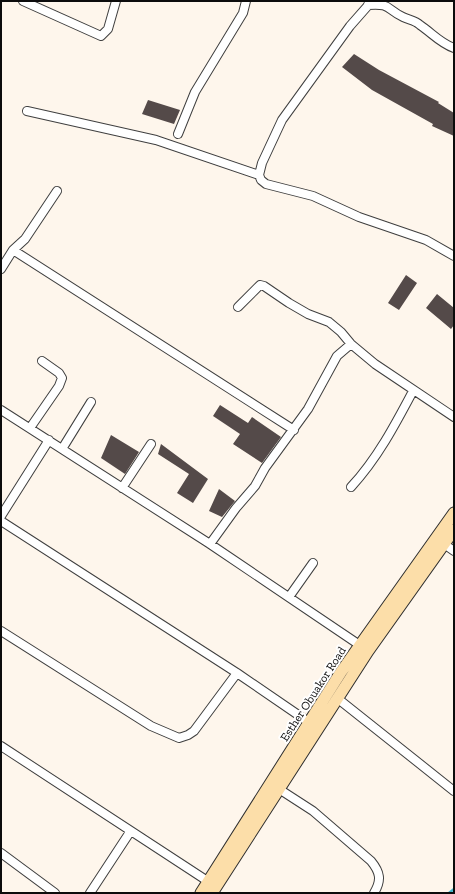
<svg xmlns="http://www.w3.org/2000/svg" width="455" height="894" viewBox="0 0 455 894" font-family="'Zilla Slab',serif">
<style>
.lines{fill:none;stroke-linecap:round;stroke-linejoin:round}
.stream{stroke:#3db3c8;stroke-width:2.5}
.building{fill:#544a49}
.street-casing{stroke:#3f3f3f;stroke-width:10}
.secondary-casing{stroke:#2e2e2e;stroke-width:13}
.street{stroke:#fff;stroke-width:8}
.secondary{stroke:#fcdea9;stroke-width:11}
.labels{text-anchor:middle;dominant-baseline:central;stroke-width:4;stroke-linejoin:round;paint-order:stroke}
.street-label{font-size:12px;fill:#0c0c0c;stroke:#fff}
</style>
<rect width="100%" height="100%" fill="#fef6ec"/>
<g class="lines">
<path class="stream" d="M 449,893 L 454,889"/>
</g>
<path class="building" d="M 354,54 L 379,70 L 439,102 L 438,103 L 454,113 L 454,136 L 432,126 L 433,124 L 372,90 L 342,67 Z
M 148,100 L 180,110 L 174,124 L 142,114 Z
M 406,275 L 417,283 L 399,310 L 388,303 Z
M 437,294 L 454,308 L 454,325 L 451,329 L 426,308 Z
M 220,405 L 248,423 L 252,417 L 281,437 L 262,463 L 233,444 L 240,434 L 213,416 Z
M 111,435 L 139,452 L 125,474 L 101,458 Z
M 161,444 L 208,479 L 193,503 L 177,493 L 189,474 L 158,454 Z
M 219,489 L 235,501 L 222,517 L 209,511 Z"/>
<g class="lines">
<g class="street-casing">
<path id="street" d="M 23,1 L 101,36 L 108,29 L 116,1
M 372,1 L 350,26 L 282,120 L 262,163 L 259,175 L 261,180 L 266,184 L 313,196 L 359,217 L 426,240 L 454,256
M 368,5 C 391,3 386,9 403,17 C 409,20 415,20 420,25 C 432,33 440,43 454,48
M 27,111 L 156,140 L 259,175
M 178,134 L 195,92 L 243,13 L 246,1
M 13,250 L 294,430
M 1,269 L 13,250 L 25,239 L 57,191
M 238,307 L 260,285 L 264,286 L 289,303 L 308,314 L 329,322 L 341,332 L 351,344 L 375,364 L 454,417
M 1,410 L 210,544 L 364,648
M 30,428 L 59,386 L 62,378 L 59,373 L 42,361
M 62,449 L 91,402
M 351,487 C 377,459 395,425 413,391
M 122,488 L 151,444
M 1,516 L 49,440
M 1,521 L 237,673 L 310,723
M 210,544 L 236,508 L 255,486 L 265,468 L 308,409 L 337,356 L 351,344
M 444,544 L 454,551
M 289,597 L 313,563
M 1,631 L 151,726 L 179,738 L 188,735 L 194,731 L 237,673
M 337,698 L 454,791
M 1,746 L 209,882
M 279,789 L 313,811 L 371,861 C 380,872 382,880 374,893
M 1,853 L 55,893
M 90,893 L 130,832"/>
</g>
<g class="secondary-casing">
<path id="secondary" d="M 201,893 L 341,672 L 454,513
M 212,893 L 368,651 L 454,530"/>
</g>
<use href="#street" class="street"/>
<use href="#secondary" class="secondary"/>
</g>
<g class="labels">
<g class="street-label">
<text transform="translate(313 694) rotate(-57)">Esther Obuakor Road</text>
</g>
</g>
<rect width="455" height="894" fill="none" stroke="#0c0c0c" stroke-width="4"/>
</svg>
